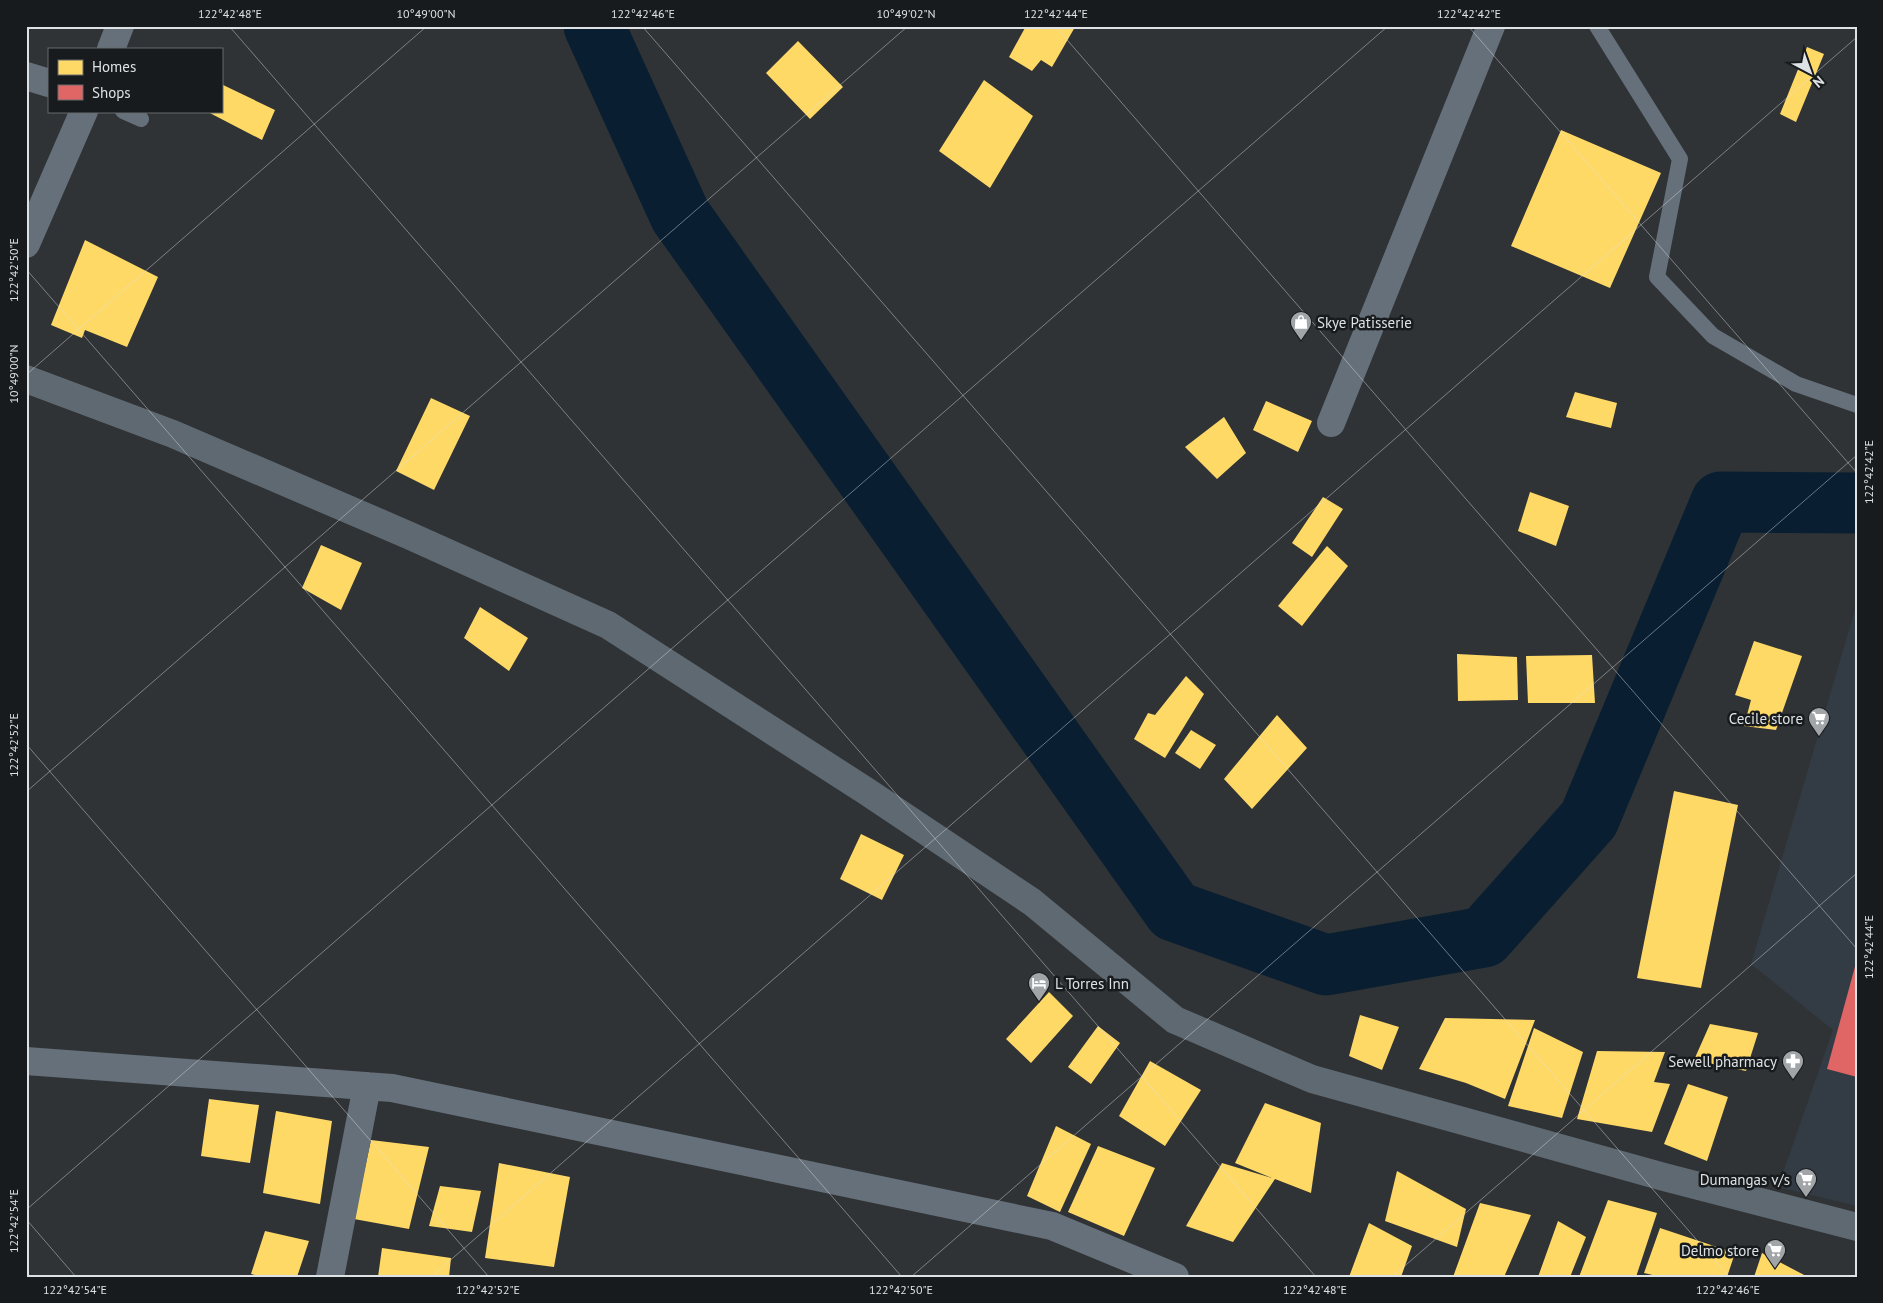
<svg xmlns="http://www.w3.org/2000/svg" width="1883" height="1303" viewBox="0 0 1883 1303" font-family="'PT Sans',sans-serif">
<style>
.built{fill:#333c44}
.homes{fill:#ffd966}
.shops{fill:#e06666}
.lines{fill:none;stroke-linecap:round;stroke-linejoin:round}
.river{stroke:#091f31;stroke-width:61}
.lane{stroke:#66707a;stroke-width:16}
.street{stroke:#66707a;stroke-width:28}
.secondary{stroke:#5e6972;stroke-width:28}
.ticks{fill:none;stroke:#dee2e5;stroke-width:1;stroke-opacity:0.45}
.labels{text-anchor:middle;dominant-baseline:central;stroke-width:5;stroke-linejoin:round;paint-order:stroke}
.poi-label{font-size:15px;fill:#dee2e5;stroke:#181b1d;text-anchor:end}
.neatline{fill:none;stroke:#dee2e5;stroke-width:2}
.ticks-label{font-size:12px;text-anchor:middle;fill:#dee2e5}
</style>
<rect width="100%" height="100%" fill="#303336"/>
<path class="built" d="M 1856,606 L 1857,606 L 1857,1206 L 1778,1187 L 1833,1030 L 1751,964 Z"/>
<path class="homes" d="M 1026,26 L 1074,26 L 1075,27 L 1052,67 L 1041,60 L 1032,71 L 1009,57 Z
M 798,41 L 843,87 L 810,119 L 766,73 Z
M 1807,47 L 1824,54 L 1796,122 L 1780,114 Z
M 984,80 L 1033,116 L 990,188 L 939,151 Z
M 221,84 L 275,110 L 262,140 L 206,111 L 221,111 Z
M 1561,130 L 1661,173 L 1610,288 L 1511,246 Z
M 85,240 L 158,277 L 127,347 L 85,330 L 82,338 L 51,325 Z
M 1575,392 L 1617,403 L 1611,428 L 1566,417 Z
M 431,398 L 470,416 L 434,490 L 396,471 Z
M 1266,401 L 1312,421 L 1298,452 L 1253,430 Z
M 1224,417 L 1246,453 L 1217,479 L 1185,447 Z
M 1530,492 L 1569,506 L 1556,546 L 1518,531 Z
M 1323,497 L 1343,509 L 1312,557 L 1292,543 Z
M 321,545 L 362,563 L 341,610 L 302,588 Z
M 1327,546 L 1348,566 L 1302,626 L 1278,606 Z
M 480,607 L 528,638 L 509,671 L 464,638 Z
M 1754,641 L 1802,656 L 1776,730 L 1744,726 L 1751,700 L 1735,695 Z
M 1457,654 L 1517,657 L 1518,700 L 1458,701 Z
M 1592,655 L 1595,703 L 1528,703 L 1526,656 Z
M 1186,676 L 1204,694 L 1165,758 L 1134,739 L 1148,713 L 1155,715 Z
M 1277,715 L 1307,748 L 1252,809 L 1224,779 Z
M 1191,730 L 1216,745 L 1200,769 L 1175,753 Z
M 1674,791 L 1738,805 L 1701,988 L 1637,978 Z
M 861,834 L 904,855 L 882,900 L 840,879 Z
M 1049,992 L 1073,1016 L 1031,1063 L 1006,1039 Z
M 1360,1015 L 1399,1027 L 1382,1070 L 1349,1056 Z
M 1445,1018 L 1535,1020 L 1505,1099 L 1466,1083 L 1419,1069 Z
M 1710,1024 L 1758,1033 L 1746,1071 L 1694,1060 Z
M 1098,1026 L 1120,1043 L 1091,1084 L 1068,1067 Z
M 1534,1028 L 1583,1052 L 1562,1118 L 1508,1106 Z
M 1597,1051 L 1665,1052 L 1654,1082 L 1670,1084 L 1652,1132 L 1577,1119 Z
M 1150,1061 L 1201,1090 L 1165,1146 L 1119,1116 Z
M 1688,1084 L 1728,1097 L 1707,1161 L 1664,1144 Z
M 209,1099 L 259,1105 L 250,1163 L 201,1156 Z
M 1265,1103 L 1321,1123 L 1311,1193 L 1275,1179 L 1233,1242 L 1186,1226 L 1222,1163 L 1272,1178 L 1235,1163 Z
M 276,1111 L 332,1121 L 320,1204 L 263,1193 Z
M 1056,1126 L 1091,1144 L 1060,1212 L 1027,1196 Z
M 371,1140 L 429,1147 L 409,1229 L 354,1219 Z
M 1098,1146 L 1155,1168 L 1124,1236 L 1068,1212 Z
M 499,1163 L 570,1177 L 554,1267 L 485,1258 Z
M 1397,1171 L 1466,1209 L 1457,1247 L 1385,1221 Z
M 440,1186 L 481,1191 L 472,1232 L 429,1226 Z
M 1608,1200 L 1657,1213 L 1636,1277 L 1579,1277 Z
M 1480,1203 L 1531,1215 L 1504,1277 L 1483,1275 L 1483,1277 L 1453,1277 Z
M 1558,1221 L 1586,1237 L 1570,1277 L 1538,1277 Z
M 1369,1223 L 1412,1246 L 1401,1277 L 1349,1277 Z
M 1660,1228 L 1735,1253 L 1727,1277 L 1661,1277 L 1644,1273 Z
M 265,1231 L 309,1241 L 297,1277 L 263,1277 L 251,1274 Z
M 382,1248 L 451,1258 L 449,1277 L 378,1277 Z
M 1762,1253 L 1808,1277 L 1754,1277 Z"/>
<path class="shops" d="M 1856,963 L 1857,963 L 1857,1077 L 1827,1069 Z"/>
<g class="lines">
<path class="river" d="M 594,26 L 680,215 L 1174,911 L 1326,965 L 1484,937 L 1589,819 L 1721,502 L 1857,503"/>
<path class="lane" d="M 1597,26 L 1680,159 L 1657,277 L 1713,336 L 1796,384 L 1857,405
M 123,111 L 141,119"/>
<path class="street" d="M 111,49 L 120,26
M 26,76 L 49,83
M 26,244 L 84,111
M 1331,423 L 1491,26
M 26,1061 L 392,1088 L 1052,1226 L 1175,1277
M 330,1277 L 367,1086"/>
<path class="secondary" d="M 26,379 L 173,434 L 408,535 L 608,625 L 866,791 L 1032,902 L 1175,1020 L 1312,1079 L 1664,1177 L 1857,1227"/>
</g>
<path class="ticks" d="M 229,26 L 1316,1277M 642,26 L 1729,1277M 1055,26 L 1857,949M 1468,26 L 1857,473M 26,269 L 902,1277M 26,375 L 427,26M 26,744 L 489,1277M 26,792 L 908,26M 26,1210 L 1388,26M 26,1219 L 76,1277M 431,1277 L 1857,37M 911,1277 L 1857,455M 1392,1277 L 1857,873"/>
<defs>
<g id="shop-pin" transform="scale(1.125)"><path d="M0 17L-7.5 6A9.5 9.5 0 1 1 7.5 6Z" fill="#a1a5a8" stroke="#181b1d"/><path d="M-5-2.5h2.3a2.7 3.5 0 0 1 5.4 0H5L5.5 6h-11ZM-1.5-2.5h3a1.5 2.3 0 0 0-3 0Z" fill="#fff"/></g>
<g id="supermarket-pin" transform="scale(1.125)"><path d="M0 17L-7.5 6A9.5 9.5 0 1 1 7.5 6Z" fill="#a1a5a8" stroke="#181b1d"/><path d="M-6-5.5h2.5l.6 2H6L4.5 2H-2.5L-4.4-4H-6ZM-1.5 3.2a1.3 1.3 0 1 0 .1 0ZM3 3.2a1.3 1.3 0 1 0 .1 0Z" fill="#fff"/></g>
<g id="hotel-pin" transform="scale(1.125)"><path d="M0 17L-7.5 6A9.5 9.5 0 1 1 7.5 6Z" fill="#a1a5a8" stroke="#181b1d"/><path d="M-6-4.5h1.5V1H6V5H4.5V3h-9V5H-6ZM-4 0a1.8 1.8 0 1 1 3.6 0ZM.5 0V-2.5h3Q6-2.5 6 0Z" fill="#fff"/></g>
<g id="pharmacy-pin" transform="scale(1.125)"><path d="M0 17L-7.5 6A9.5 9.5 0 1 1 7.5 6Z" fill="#a1a5a8" stroke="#181b1d"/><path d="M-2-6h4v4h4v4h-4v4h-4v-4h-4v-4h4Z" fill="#fff"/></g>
</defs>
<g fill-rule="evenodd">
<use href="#shop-pin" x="1301" y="322"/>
<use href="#supermarket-pin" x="1819" y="718"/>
<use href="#hotel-pin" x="1039" y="983"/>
<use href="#pharmacy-pin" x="1793" y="1061"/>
<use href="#supermarket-pin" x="1806" y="1179"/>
<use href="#supermarket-pin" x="1775" y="1250"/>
</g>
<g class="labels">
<g class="poi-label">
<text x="1317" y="322" text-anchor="start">Skye Patisserie</text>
<text x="1803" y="718">Cecile store</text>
<text x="1055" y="983" text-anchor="start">L Torres Inn</text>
<text x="1777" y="1061">Sewell pharmacy</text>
<text x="1790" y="1179">Dumangas v/s</text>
<text x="1759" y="1250">Delmo store</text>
</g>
</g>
<rect width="1883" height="1303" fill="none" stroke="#181b1d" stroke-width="55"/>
<rect x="48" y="48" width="175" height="65" fill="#181b1d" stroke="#676b6d"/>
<rect x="58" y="60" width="25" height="15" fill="#ffd966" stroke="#676b6d"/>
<text x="92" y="72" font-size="15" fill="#dee2e5">Homes</text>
<rect x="58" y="85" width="25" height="15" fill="#e06666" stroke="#676b6d"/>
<text x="92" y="98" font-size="15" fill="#dee2e5">Shops</text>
<g transform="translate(1810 72) rotate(139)" stroke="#181b1d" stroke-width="4" paint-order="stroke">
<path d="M0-4L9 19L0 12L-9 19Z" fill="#dee2e5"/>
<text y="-8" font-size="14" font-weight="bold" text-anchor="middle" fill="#dee2e5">N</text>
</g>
<rect x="28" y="28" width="1828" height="1248" class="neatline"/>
<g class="ticks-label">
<text x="230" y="18">122°42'48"E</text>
<text x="426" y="18">10°49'00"N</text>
<text x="643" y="18">122°42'46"E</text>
<text x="906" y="18">10°49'02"N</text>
<text x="1056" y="18">122°42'44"E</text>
<text x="1469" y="18">122°42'42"E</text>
<text transform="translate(14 270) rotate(-90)" y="4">122°42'50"E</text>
<text transform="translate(14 374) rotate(-90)" y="4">10°49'00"N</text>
<text transform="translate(1869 472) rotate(-90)" y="4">122°42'42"E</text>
<text transform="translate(14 745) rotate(-90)" y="4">122°42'52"E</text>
<text transform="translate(1869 947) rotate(-90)" y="4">122°42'44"E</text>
<text transform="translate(14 1221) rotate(-90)" y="4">122°42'54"E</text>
<text x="75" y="1294">122°42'54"E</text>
<text x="488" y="1294">122°42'52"E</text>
<text x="901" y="1294">122°42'50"E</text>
<text x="1315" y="1294">122°42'48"E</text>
<text x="1728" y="1294">122°42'46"E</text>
</g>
</svg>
